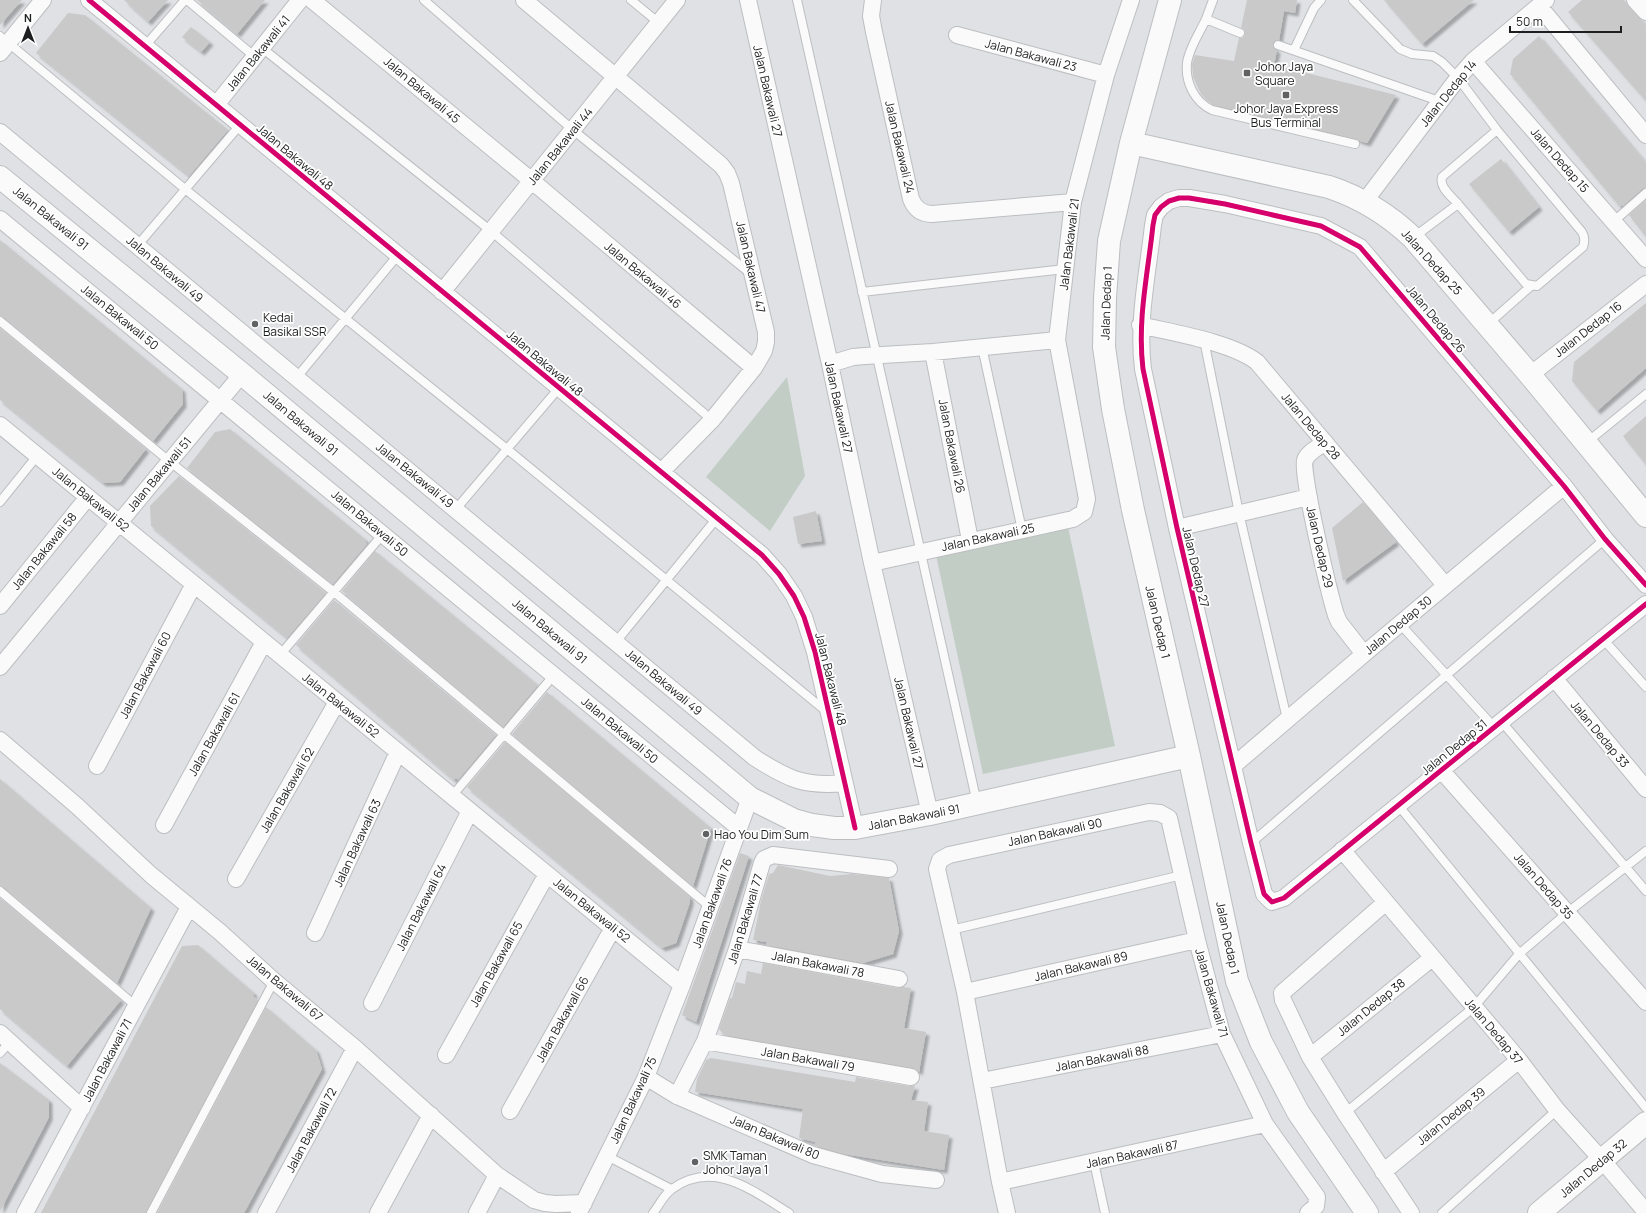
<svg xmlns="http://www.w3.org/2000/svg" width="1646" height="1213" viewBox="0 0 1646 1213" font-family="Manrope,sans-serif">
<style>
.green{fill:#c2cdc6}
.building{fill:#c9c9ca;filter:url(#shadow)}
.lines{fill:none;stroke-linecap:round;stroke-linejoin:round}
.lane-casing{stroke:#bcbec0;stroke-width:10}
.street-casing{stroke:#bcbec0;stroke-width:18}
.secondary-casing{stroke:#bcbec0;stroke-width:24}
.lane{stroke:#fafafb;stroke-width:8}
.street{stroke:#fafafb;stroke-width:16}
.secondary{stroke:#fafafb;stroke-width:22}
.cycleway-casing{stroke:#fff;stroke-width:8}
.cycleway{stroke:#d6006c;stroke-width:5}
.poi-dot{fill:#616264;stroke:#fff;stroke-width:1.5}
.labels{text-anchor:middle;dominant-baseline:central;stroke-width:3.5;stroke-linejoin:round;paint-order:stroke}
.street-label{font-size:12px;fill:#1d1e1f;stroke:#fff}
.poi-label{font-size:12px;fill:#1d1e1f;stroke:#fff;text-anchor:start}
</style>
<defs>
<filter id="shadow"><feDropShadow dx="3.5" dy="3.5" stdDeviation="1" flood-color="#0004"/></filter>
</defs>
<rect width="100%" height="100%" fill="#dfe1e4"/>
<path class="green" d="M 787,377 L 805,476 L 770,531 L 706,477 Z
M 1068,527 L 1115,746 L 983,774 L 936,555 Z"/>
<path class="building" d="M 0,0 L 22,0 L 0,25 Z
M 124,0 L 168,0 L 148,22 Z
M 197,0 L 265,0 L 237,34 Z
M 1247,0 L 1297,0 L 1295,13 L 1284,11 L 1279,40 L 1275,41 L 1273,44 L 1274,48 L 1277,50 L 1274,65 L 1396,95 L 1367,143 L 1360,141 L 1356,139 L 1214,105 L 1201,94 L 1193,77 L 1192,64 L 1195,55 L 1234,61 L 1239,38 L 1243,38 L 1245,35 L 1245,30 L 1241,28 Z
M 1384,0 L 1474,0 L 1422,44 Z
M 1582,0 L 1624,0 L 1646,26 L 1646,101 L 1568,12 Z
M 68,13 L 85,15 L 228,130 L 189,176 L 36,53 Z
M 191,27 L 210,42 L 201,52 L 182,37 Z
M 1539,36 L 1646,163 L 1646,188 L 1642,189 L 1623,206 L 1622,205 L 1620,207 L 1510,74 L 1513,59 Z
M 1501,159 L 1539,207 L 1509,232 L 1469,184 Z
M 1646,200 L 1646,237 L 1629,215 Z
M 0,240 L 182,389 L 183,404 L 153,441 L 4,317 L 0,316 Z
M 1646,303 L 1646,368 L 1597,411 L 1572,381 L 1574,362 Z
M 0,328 L 146,449 L 120,482 L 103,483 L 0,400 Z
M 1646,416 L 1646,465 L 1623,436 Z
M 230,429 L 366,540 L 365,542 L 367,544 L 333,584 L 187,468 L 215,432 Z
M 179,476 L 326,593 L 287,638 L 151,526 L 150,506 Z
M 1363,502 L 1396,542 L 1343,581 L 1332,528 Z
M 816,511 L 822,541 L 798,544 L 793,517 Z
M 375,551 L 538,685 L 503,727 L 342,591 Z
M 334,600 L 496,735 L 458,780 L 456,778 L 454,780 L 296,645 Z
M 547,692 L 711,828 L 693,886 L 512,734 Z
M 505,742 L 690,897 L 690,902 L 676,943 L 662,948 L 467,787 Z
M 0,779 L 151,908 L 117,983 L 4,887 L 0,886 Z
M 740,853 L 749,856 L 696,1022 L 682,1015 Z
M 778,865 L 830,876 L 852,874 L 889,878 L 899,931 L 893,954 L 863,963 L 766,945 L 767,942 L 753,940 L 761,901 L 769,874 L 773,873 Z
M 0,898 L 121,1000 L 67,1066 L 0,1009 Z
M 198,945 L 254,993 L 253,996 L 258,1000 L 146,1213 L 41,1213 L 182,946 Z
M 763,963 L 897,988 L 904,987 L 911,988 L 904,1028 L 926,1032 L 919,1072 L 913,1068 L 724,1035 L 719,1029 L 730,998 L 732,998 L 736,982 L 745,984 L 747,971 L 761,974 Z
M 266,1007 L 316,1050 L 322,1069 L 244,1213 L 157,1213 Z
M 711,1058 L 855,1082 L 856,1077 L 909,1086 L 915,1086 L 911,1100 L 928,1102 L 924,1131 L 949,1135 L 944,1170 L 844,1154 L 816,1146 L 815,1145 L 815,1142 L 799,1138 L 803,1109 L 695,1092 L 697,1079 L 706,1060 Z
M 0,1063 L 49,1100 L 49,1117 L 0,1211 Z"/>
<g class="lines">
<g class="lane-casing">
<path id="lane" d="M 187,0 L 255,57
M 424,0 L 573,130 L 751,274
M 631,0 L 659,23
M 797,0 L 977,803
M 1213,0 L 1206,19 L 1240,33
M 1353,0 L 1400,49 L 1412,54 L 1433,56 L 1442,62 L 1458,78 L 1497,130 L 1582,232 C 1585,237 1585,241 1583,247 L 1537,286 L 1526,284 L 1458,204 L 1414,237
M 1206,19 C 1200,32 1189,48 1187,63 C 1185,83 1195,102 1212,110 L 1355,144
M 0,36 L 185,189 L 507,449 L 827,712
M 1278,45 L 1439,101
M 145,46 L 185,0
M 262,48 L 491,231 L 712,420
M 1294,50 L 1314,8 L 1321,0
M 1458,204 C 1451,196 1439,187 1442,177 L 1497,130
M 1613,222 L 1646,193
M 137,246 L 240,125
M 862,292 L 1065,269
M 0,321 L 169,461 L 334,592 L 710,907
M 1488,324 L 1531,286
M 1204,340 L 1239,513 L 1287,719
M 982,347 L 1022,530
M 297,377 L 398,255
M 1586,443 L 1646,394
M 0,502 L 37,456
M 456,509 L 559,388
M 1400,624 L 1494,727
M 1603,639 L 1646,687
M 615,643 L 717,518
M 280,655 L 383,534
M 1501,721 L 1646,891
M 452,796 L 554,675
M 1398,805 L 1646,1108
M 1251,843 L 1605,539
M 0,891 L 136,1006
M 951,930 L 1182,875
M 0,1053 L 10,1042
M 1345,1113 L 1474,1007 L 1519,954 L 1567,913 L 1646,851
M 607,1156 L 671,1189
M 1094,1162 L 1105,1213
M 151,1213 L 274,981
M 653,1213 C 659,1206 664,1194 672,1189 C 714,1159 753,1191 789,1213
M 1442,1213 L 1557,1110"/>
</g>
<g class="street-casing">
<path id="street" d="M 89,0 L 762,555 L 779,574 L 794,596 L 804,617 L 815,652 L 855,828
M 312,0 L 532,181 L 754,368
M 524,0 L 721,165 L 727,173 L 731,183 L 766,332 L 766,342 L 764,351 L 754,368 L 712,420 L 661,472
M 748,0 L 830,364 L 872,563 L 930,814
M 873,0 L 871,16 L 874,32 L 911,199 C 915,209 922,214 932,214 L 1073,202
M 1635,0 L 1646,12
M 1539,6 L 1646,135
M 957,35 L 1106,75
M 0,53 L 43,0
M 1473,61 L 1646,259
M 216,105 L 300,0
M 0,132 L 755,758 C 788,779 804,787 844,783
M 1365,201 L 1458,78 L 1473,61 L 1546,0
M 0,219 L 739,828
M 442,292 L 677,0
M 1140,325 C 1173,333 1231,342 1257,362 L 1445,585
M 933,352 L 970,540
M 830,364 L 853,357 L 865,356 L 933,352 L 1057,340
M 1530,375 L 1646,284
M 0,425 L 682,985
M 1325,442 C 1319,447 1308,452 1305,460 C 1300,471 1330,596 1336,615 L 1339,622 L 1364,654
M 1177,528 L 1309,497
M 872,563 L 1073,519 L 1084,512 L 1087,499 L 1057,340 L 1073,202 L 1106,75 L 1131,0
M 1646,585 L 1605,539 L 1564,486 L 1360,247 L 1321,226 L 1225,204 L 1189,198 L 1179,198 L 1169,201 L 1161,207 L 1155,215 L 1153,225 C 1148,273 1137,320 1143,369 L 1177,528 L 1251,843 L 1264,894 L 1272,902 L 1284,898 L 1646,604
M 0,606 L 88,497
M 0,667 L 242,374
M 1554,678 L 1646,789
M 0,740 L 77,806 L 151,875 L 220,932 L 274,981 L 355,1048 L 497,1175 L 534,1200 L 545,1203 L 556,1204 L 584,1203
M 97,766 L 194,584
M 1233,766 L 1364,654 L 1564,486
M 1441,770 L 1646,1002
M 164,825 L 264,642
M 1342,850 L 1519,1060 L 1557,1110 L 1602,1160 L 1646,1212
M 236,879 L 337,702
M 1386,902 L 1282,993 L 1283,1000 L 1310,1057 L 1345,1113 L 1411,1213
M 315,933 L 398,752
M 737,949 L 899,979
M 965,992 L 1197,940
M 372,1003 L 470,811
M 0,1033 L 82,1108
M 705,1041 L 911,1077
M 446,1055 L 547,874
M 1310,1057 L 1432,958
M 646,1077 L 677,1096 L 813,1155 L 882,1174 L 936,1180
M 982,1081 L 1222,1034
M 677,1096 L 705,1041 L 737,949 L 762,863 L 764,859 L 773,855 L 889,869
M 510,1111 L 613,928
M 1383,1172 L 1519,1060
M 1000,1182 L 1265,1124
M 579,1212 L 646,1077 L 682,985 L 750,798
M 25,1213 L 189,907
M 266,1213 L 355,1048
M 378,1213 L 431,1115
M 477,1213 L 497,1175
M 1007,1213 L 1000,1182 L 965,992 L 937,869 L 940,860 L 949,855 L 1149,812 L 1160,813 L 1169,818 L 1197,940 L 1222,1034 L 1265,1124 L 1317,1197 L 1316,1206 L 1308,1213"/>
</g>
<g class="secondary-casing">
<path id="secondary" d="M 1170,0 L 1131,143 L 1109,241 L 1105,298 L 1104,347 L 1113,409 L 1133,510 L 1189,756 L 1237,981 L 1261,1042 L 1298,1112 L 1367,1213
M 1131,143 L 1329,187 C 1362,198 1388,214 1413,238 L 1530,375 L 1646,516
M 0,177 L 242,374 L 750,798 L 794,820 L 812,825 L 834,828 L 855,828 L 930,814 L 1189,756
M 1539,1213 L 1646,1123"/>
</g>
<use href="#lane" class="lane"/>
<use href="#street" class="street"/>
<use href="#secondary" class="secondary"/>
<g class="cycleway-casing">
<path id="cycleway" d="M 89,0 L 762,555 L 779,574 L 794,596 L 804,617 L 815,652 L 855,828
M 1646,585 L 1605,539 L 1564,486 L 1360,247 L 1321,226 L 1225,204 L 1189,198 L 1179,198 L 1169,201 L 1161,207 L 1155,215 L 1153,225 C 1148,273 1137,320 1143,369 L 1177,528 L 1251,843 L 1264,894 L 1272,902 L 1284,898 L 1646,604"/>
</g>
<use href="#cycleway" class="cycleway"/>
</g>
<g class="poi-dot">
<rect x="1243" y="69" width="8" height="8" rx="2"/>
<rect x="1282" y="91" width="8" height="8" rx="2"/>
<circle cx="255" cy="324" r="4"/>
<circle cx="706" cy="834" r="4"/>
<circle cx="695" cy="1162" r="4"/>
</g>
<g class="labels">
<g class="street-label">
<text transform="translate(258 53) rotate(-51)">Jalan Bakawali 41</text>
<text transform="translate(1031 55) rotate(15)">Jalan Bakawali 23</text>
<text transform="translate(422 90) rotate(40)">Jalan Bakawali 45</text>
<text transform="translate(768 91) rotate(77)">Jalan Bakawali 27</text>
<text transform="translate(1448 93) rotate(-51)">Jalan Dedap 14</text>
<text transform="translate(560 146) rotate(-51)">Jalan Bakawali 44</text>
<text transform="translate(900 147) rotate(77)">Jalan Bakawali 24</text>
<text transform="translate(295 157) rotate(40)">Jalan Bakawali 48</text>
<text transform="translate(1560 160) rotate(49)">Jalan Dedap 15</text>
<text transform="translate(51 218) rotate(39)">Jalan Bakawali 91</text>
<text transform="translate(1069 244) rotate(-83)">Jalan Bakawali 21</text>
<text transform="translate(1432 262) rotate(48)">Jalan Dedap 25</text>
<text transform="translate(751 267) rotate(77)">Jalan Bakawali 47</text>
<text transform="translate(165 269) rotate(40)">Jalan Bakawali 49</text>
<text transform="translate(643 275) rotate(40)">Jalan Bakawali 46</text>
<text transform="translate(1106 303) rotate(-88)">Jalan Dedap 1</text>
<text transform="translate(120 317) rotate(39)">Jalan Bakawali 50</text>
<text transform="translate(1436 319) rotate(50)">Jalan Dedap 26</text>
<text transform="translate(1588 329) rotate(-38)">Jalan Dedap 16</text>
<text transform="translate(545 363) rotate(40)">Jalan Bakawali 48</text>
<text transform="translate(839 407) rotate(78)">Jalan Bakawali 27</text>
<text transform="translate(301 423) rotate(40)">Jalan Bakawali 91</text>
<text transform="translate(1311 426) rotate(50)">Jalan Dedap 28</text>
<text transform="translate(952 446) rotate(79)">Jalan Bakawali 26</text>
<text transform="translate(159 474) rotate(-50)">Jalan Bakawali 51</text>
<text transform="translate(415 475) rotate(39)">Jalan Bakawali 49</text>
<text transform="translate(91 499) rotate(39)">Jalan Bakawali 52</text>
<text transform="translate(370 523) rotate(40)">Jalan Bakawali 50</text>
<text transform="translate(988 537) rotate(-12)">Jalan Bakawali 25</text>
<text transform="translate(1320 547) rotate(77)">Jalan Dedap 29</text>
<text transform="translate(44 551) rotate(-51)">Jalan Bakawali 58</text>
<text transform="translate(1196 567) rotate(77)">Jalan Dedap 27</text>
<text transform="translate(1158 622) rotate(77)">Jalan Dedap 1</text>
<text transform="translate(1398 625) rotate(-40)">Jalan Dedap 30</text>
<text transform="translate(550 631) rotate(40)">Jalan Bakawali 91</text>
<text transform="translate(145 675) rotate(-62)">Jalan Bakawali 60</text>
<text transform="translate(831 679) rotate(76)">Jalan Bakawali 48</text>
<text transform="translate(664 682) rotate(40)">Jalan Bakawali 49</text>
<text transform="translate(341 705) rotate(39)">Jalan Bakawali 52</text>
<text transform="translate(909 723) rotate(77)">Jalan Bakawali 27</text>
<text transform="translate(620 730) rotate(40)">Jalan Bakawali 50</text>
<text transform="translate(214 734) rotate(-61)">Jalan Bakawali 61</text>
<text transform="translate(1600 734) rotate(50)">Jalan Dedap 33</text>
<text transform="translate(1454 747) rotate(-39)">Jalan Dedap 31</text>
<text transform="translate(287 790) rotate(-60)">Jalan Bakawali 62</text>
<text transform="translate(914 817) rotate(-11)">Jalan Bakawali 91</text>
<text transform="translate(1055 832) rotate(-12)">Jalan Bakawali 90</text>
<text transform="translate(357 843) rotate(-65)">Jalan Bakawali 63</text>
<text transform="translate(1544 886) rotate(49)">Jalan Dedap 35</text>
<text transform="translate(712 903) rotate(-70)">Jalan Bakawali 76</text>
<text transform="translate(421 907) rotate(-63)">Jalan Bakawali 64</text>
<text transform="translate(592 910) rotate(39)">Jalan Bakawali 52</text>
<text transform="translate(745 919) rotate(-73)">Jalan Bakawali 77</text>
<text transform="translate(1228 938) rotate(78)">Jalan Dedap 1</text>
<text transform="translate(496 964) rotate(-61)">Jalan Bakawali 65</text>
<text transform="translate(818 964) rotate(11)">Jalan Bakawali 78</text>
<text transform="translate(1081 966) rotate(-13)">Jalan Bakawali 89</text>
<text transform="translate(285 988) rotate(40)">Jalan Bakawali 67</text>
<text transform="translate(1212 993) rotate(74)">Jalan Bakawali 71</text>
<text transform="translate(1371 1007) rotate(-39)">Jalan Dedap 38</text>
<text transform="translate(562 1019) rotate(-61)">Jalan Bakawali 66</text>
<text transform="translate(1494 1031) rotate(50)">Jalan Dedap 37</text>
<text transform="translate(1102 1058) rotate(-11)">Jalan Bakawali 88</text>
<text transform="translate(808 1059) rotate(10)">Jalan Bakawali 79</text>
<text transform="translate(107 1060) rotate(-62)">Jalan Bakawali 71</text>
<text transform="translate(633 1100) rotate(-65)">Jalan Bakawali 75</text>
<text transform="translate(1451 1116) rotate(-39)">Jalan Dedap 39</text>
<text transform="translate(311 1130) rotate(-62)">Jalan Bakawali 72</text>
<text transform="translate(775 1137) rotate(23)">Jalan Bakawali 80</text>
<text transform="translate(1132 1154) rotate(-12)">Jalan Bakawali 87</text>
<text transform="translate(1593 1168) rotate(-40)">Jalan Dedap 32</text>
</g>
<g class="poi-label">
<text x="1255" y="66">Johor Jaya<tspan x="1255" dy="14">Square</tspan></text>
<text x="1286" y="108" text-anchor="middle">Johor Jaya Express<tspan x="1286" dy="14">Bus Terminal</tspan></text>
<text x="263" y="317">Kedai<tspan x="263" dy="14">Basikal SSR</tspan></text>
<text x="714" y="834">Hao You Dim Sum</text>
<text x="703" y="1155">SMK Taman<tspan x="703" dy="14">Johor Jaya 1</tspan></text>
</g>
</g>
<g transform="translate(28 28)" stroke="#ffffff" stroke-width="3" paint-order="stroke">
<path d="M0-3L7 15L0 10L-7 15Z" fill="#1d1e1f"/>
<text y="-6" font-size="11" font-weight="bold" text-anchor="middle" fill="#1d1e1f">N</text>
</g>
<path d="M1510 26v6h111v-6" fill="none" stroke="#1d1e1f" stroke-width="2"/>
<text x="1516" y="26" font-size="12" fill="#1d1e1f" stroke="#ffffff" stroke-width="3" paint-order="stroke">50 m</text>
</svg>
